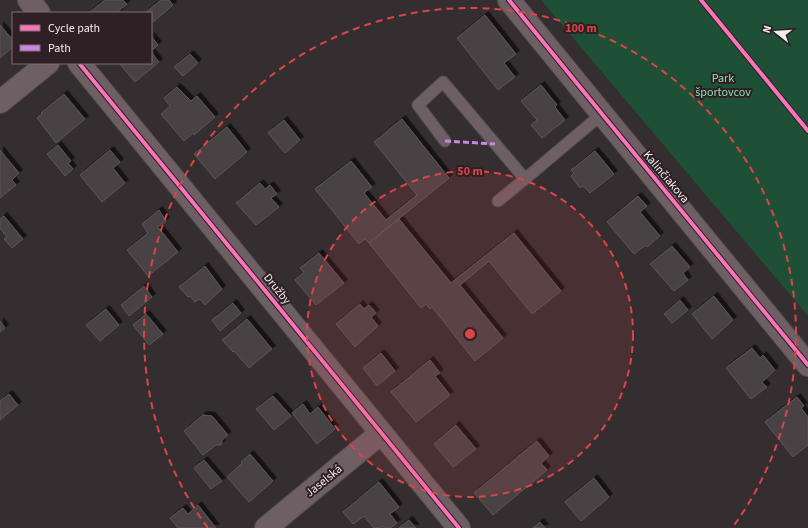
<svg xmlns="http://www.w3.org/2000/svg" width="808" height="528" viewBox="0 0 808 528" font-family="'Source Sans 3',sans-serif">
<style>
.green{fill:#1e5035}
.building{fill:#494345;stroke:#5b5658;filter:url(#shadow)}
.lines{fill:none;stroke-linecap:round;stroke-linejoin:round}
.lane-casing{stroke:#524d4e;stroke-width:13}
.street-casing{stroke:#524d4e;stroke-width:24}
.lane{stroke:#6e5f65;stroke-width:11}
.street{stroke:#6e5f65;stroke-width:22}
.quiet{stroke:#c787e3;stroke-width:3;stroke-dasharray:6 3;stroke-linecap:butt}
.cycleway-casing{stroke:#2e2025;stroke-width:6}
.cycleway{stroke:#fb73b8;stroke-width:4}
.ring{fill:none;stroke:#db4546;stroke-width:2;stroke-dasharray:7 5}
.labels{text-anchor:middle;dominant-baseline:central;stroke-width:4;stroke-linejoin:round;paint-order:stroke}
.park-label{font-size:12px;fill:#89e1ab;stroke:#2e2025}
.street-label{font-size:12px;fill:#f5ebee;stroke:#2e2025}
.centre{fill:#db4546;stroke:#2e2025;stroke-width:2}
.ring-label{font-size:12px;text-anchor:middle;font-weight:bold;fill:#db4546;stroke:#2e2025;stroke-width:4;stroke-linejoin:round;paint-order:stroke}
</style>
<defs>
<filter id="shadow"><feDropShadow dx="3.5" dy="-3.5" stdDeviation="0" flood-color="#0009"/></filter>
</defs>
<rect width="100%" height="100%" fill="#342e30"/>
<path class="green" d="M 541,0 L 808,0 L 808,316 Z"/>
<path class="building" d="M 105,0 L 123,0 L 127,4 L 118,11 L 120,13 L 89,13 Z
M 161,0 L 169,0 L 173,5 L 153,22 L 151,20 L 151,13 L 145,13 Z
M 485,15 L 516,54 L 504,63 L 515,77 L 498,90 L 457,38 Z
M 0,25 L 13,40 L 13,47 L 0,58 Z
M 151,36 L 158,45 L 151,51 Z
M 151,52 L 159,62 L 135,82 L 119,63 L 151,63 Z
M 190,54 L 198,63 L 183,76 L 174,67 Z
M 541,85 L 557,105 L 555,107 L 565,120 L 542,138 L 531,125 L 537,120 L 521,101 Z
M 177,87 L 191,101 L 197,96 L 215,117 L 194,135 L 193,133 L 184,141 L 161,114 L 170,106 L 164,98 Z
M 64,94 L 85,119 L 56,143 L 37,118 L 42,114 L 41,113 Z
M 402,119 L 449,178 L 369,243 L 365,239 L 359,244 L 315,189 L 351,161 L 372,187 L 364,193 L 386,220 L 417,195 L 374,142 Z
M 284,120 L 300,140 L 285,153 L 268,133 Z
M 227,127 L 247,152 L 215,179 L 194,154 Z
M 58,145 L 71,161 L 68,163 L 73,169 L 65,176 L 47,154 Z
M 0,150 L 19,173 L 12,180 L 16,185 L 0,198 Z
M 110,150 L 120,162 L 113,168 L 125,183 L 102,202 L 80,175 Z
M 595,151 L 614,174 L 590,193 L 583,186 L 580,188 L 571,176 L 574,173 L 571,170 Z
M 260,183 L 265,189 L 270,185 L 277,194 L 271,198 L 279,207 L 256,225 L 236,203 Z
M 638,196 L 647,206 L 640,212 L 660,236 L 647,247 L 646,245 L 634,254 L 607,222 Z
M 159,210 L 166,221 L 158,227 L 178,252 L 148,276 L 127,250 L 148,233 L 142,224 Z
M 4,216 L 23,239 L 12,248 L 4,239 L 7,237 L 0,228 L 0,219 Z
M 399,219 L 451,283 L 514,233 L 561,291 L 532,314 L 489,261 L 460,285 L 503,338 L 475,361 L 432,307 L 430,309 L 426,304 L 421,308 L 369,243 Z
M 672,246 L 690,267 L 683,273 L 688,280 L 674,291 L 650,264 Z
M 319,253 L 344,283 L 316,305 L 295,280 L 304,272 L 300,268 Z
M 205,266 L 222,289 L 205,305 L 200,299 L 195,302 L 190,296 L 188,297 L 179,287 Z
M 144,286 L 152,297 L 129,316 L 121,305 Z
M 714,296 L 733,320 L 712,339 L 692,314 Z
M 680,300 L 688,310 L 672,323 L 664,314 Z
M 233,303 L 241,313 L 220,331 L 212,320 Z
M 360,304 L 364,309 L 369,305 L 376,313 L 371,317 L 378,326 L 355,347 L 336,324 Z
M 106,309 L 119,325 L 100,341 L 86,325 Z
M 146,314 L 163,334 L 149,345 L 133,325 Z
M 247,319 L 272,349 L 249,368 L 234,351 L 233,352 L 222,340 Z
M 0,321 L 5,328 L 0,332 Z
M 752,348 L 760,358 L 763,355 L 775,370 L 762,382 L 767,387 L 751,399 L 726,368 Z
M 381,353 L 395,371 L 377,386 L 363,368 Z
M 430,360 L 440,373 L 435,376 L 450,395 L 416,422 L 391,392 Z
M 9,394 L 18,405 L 0,420 L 0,401 Z
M 273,396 L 291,416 L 274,430 L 256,409 Z
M 797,397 L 804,406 L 801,408 L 808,417 L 808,445 L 793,457 L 765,422 Z
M 303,404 L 310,414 L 318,407 L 335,429 L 317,444 L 292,413 Z
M 203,415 L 212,416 L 228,435 L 222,440 L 221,445 L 216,445 L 203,455 L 184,431 Z
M 456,425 L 476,449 L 453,467 L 434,444 Z
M 537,441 L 549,456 L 541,463 L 547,470 L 493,515 L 474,493 Z
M 250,454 L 273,481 L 249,502 L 227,477 L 242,463 L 241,462 Z
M 204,460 L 222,481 L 211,489 L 194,468 Z
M 594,478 L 609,497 L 581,521 L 565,502 Z
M 379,482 L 399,507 L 390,514 L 397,523 L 390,528 L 384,528 L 383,526 L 380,528 L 374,528 L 364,516 L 353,524 L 343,512 Z
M 198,505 L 216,528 L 178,528 L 170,518 L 183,508 L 188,514 Z
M 409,520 L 416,528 L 399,528 Z
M 540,522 L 545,528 L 533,528 Z"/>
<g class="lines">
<g class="lane-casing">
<path id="lane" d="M 445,141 L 418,105 L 443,82 L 525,179 L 602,114
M 498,201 L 525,179"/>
</g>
<g class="street-casing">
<path id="street" d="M 29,0 L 39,13
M 509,0 L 602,114 L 808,365
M 79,63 L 459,528
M 0,102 L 48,63
M 266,528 L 381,433"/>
</g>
<use href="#lane" class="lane"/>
<use href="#street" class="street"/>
<path class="quiet" d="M 445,141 L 495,144"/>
<g class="cycleway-casing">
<path id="cycleway" d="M 509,0 L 602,114 L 808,365
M 701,0 L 808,131
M 79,63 L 459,528"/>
</g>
<use href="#cycleway" class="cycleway"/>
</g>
<circle cx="470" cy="334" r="163" fill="#db4546" fill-opacity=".12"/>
<g class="ring">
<circle cx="470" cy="334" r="163"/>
<path d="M208 528A326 326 0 1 1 732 528"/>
</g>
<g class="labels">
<g class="park-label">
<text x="723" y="78">Park<tspan x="723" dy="14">športovcov</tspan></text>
</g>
<g class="street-label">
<text transform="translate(666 177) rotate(50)">Kalinčiakova</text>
<text transform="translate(277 289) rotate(51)">Družby</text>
<text transform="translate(324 481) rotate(-39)">Jaselská</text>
</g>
</g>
<circle cx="470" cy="334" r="6" class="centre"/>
<g class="ring-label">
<text x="581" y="32">100 m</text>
<text x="470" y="175">50 m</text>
</g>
<rect x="12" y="12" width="140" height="52" fill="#2e2025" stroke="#7e7175"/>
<rect x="20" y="25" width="20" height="6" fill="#fb73b8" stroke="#7e7175"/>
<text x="48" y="32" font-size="12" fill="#f5ebee">Cycle path</text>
<rect x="20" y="45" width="20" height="6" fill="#c787e3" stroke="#7e7175"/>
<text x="48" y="52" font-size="12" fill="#f5ebee">Path</text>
<g transform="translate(776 32) rotate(287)" stroke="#2e2025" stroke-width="3" paint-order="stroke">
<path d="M0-3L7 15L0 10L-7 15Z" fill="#f5ebee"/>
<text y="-6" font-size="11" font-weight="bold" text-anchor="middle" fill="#f5ebee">N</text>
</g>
</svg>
